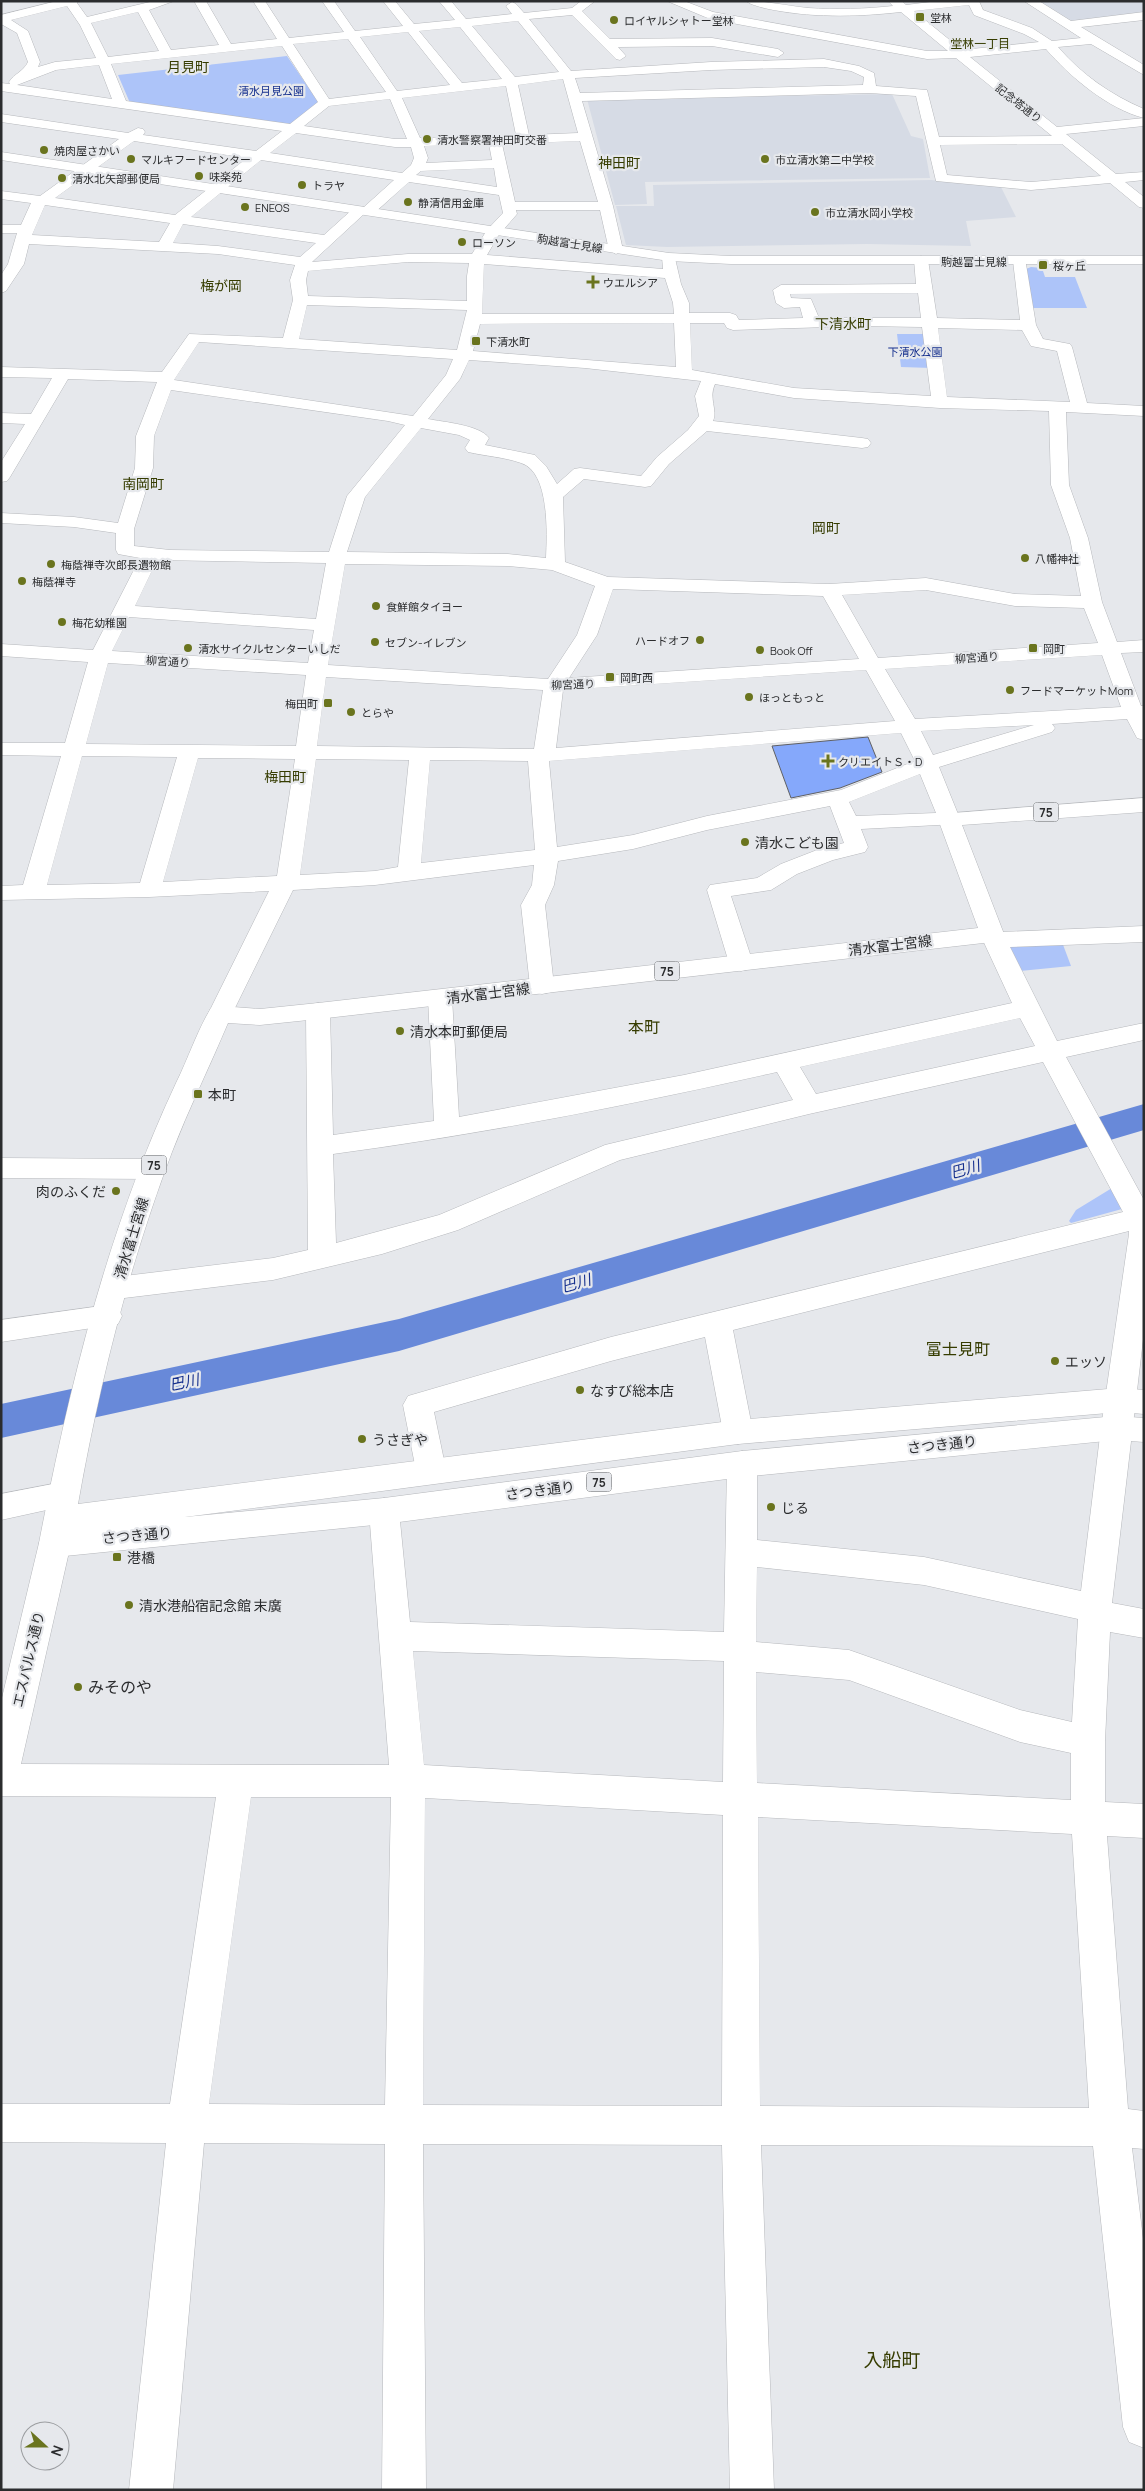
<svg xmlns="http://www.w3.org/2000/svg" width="1145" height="2491" viewBox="0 0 1145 2491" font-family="Manrope,'Noto Sans JP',sans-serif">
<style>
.built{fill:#d6dbe5}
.green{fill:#adc4f9}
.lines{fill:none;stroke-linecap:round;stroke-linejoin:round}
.river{fill:#6889d9;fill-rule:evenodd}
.building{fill:#85a8fb;stroke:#5f6064}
.minor-casing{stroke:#b6b8bc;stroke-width:1}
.major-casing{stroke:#b6b8bc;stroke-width:1}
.minor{fill:#fff;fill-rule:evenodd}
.major{fill:#fff;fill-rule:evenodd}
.poi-dot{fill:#6a741e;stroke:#e6e8ec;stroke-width:2}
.labels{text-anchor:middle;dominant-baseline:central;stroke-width:4.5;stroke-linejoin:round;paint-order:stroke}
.far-poi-label{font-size:11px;fill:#2b2c2e;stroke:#e6e8ec;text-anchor:start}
.far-park-label{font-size:11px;fill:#18328f;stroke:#e6e8ec}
.far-street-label{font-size:11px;fill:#2b2c2e;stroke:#e6e8ec}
.far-neighbourhood-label{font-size:12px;fill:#363c00;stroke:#e6e8ec}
.shield{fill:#e6e8ec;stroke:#636467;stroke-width:1}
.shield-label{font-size:12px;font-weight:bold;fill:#2b2c2e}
.far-quarter-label{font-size:14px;fill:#363c00;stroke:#e6e8ec}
.poi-label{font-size:14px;fill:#2b2c2e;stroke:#e6e8ec;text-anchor:start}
.street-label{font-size:14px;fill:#2b2c2e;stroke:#e6e8ec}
.water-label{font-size:15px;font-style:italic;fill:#17318e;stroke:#e6e8ec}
.quarter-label{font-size:16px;fill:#363c00;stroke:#e6e8ec}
.near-poi-label{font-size:16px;fill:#2b2c2e;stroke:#e6e8ec;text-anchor:start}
.near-quarter-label{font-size:19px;fill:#363c00;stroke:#e6e8ec}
</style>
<rect width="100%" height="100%" fill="#e6e8ec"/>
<path class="built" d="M 1037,1 L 1144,1 L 1144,13 L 1071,22 Z
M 892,94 L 911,136 L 923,139 L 930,178 L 645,182 L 647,204 L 615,205 L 587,99 Z
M 931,180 L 1001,187 L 1016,217 L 966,221 L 971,246 L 867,244 L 667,247 L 626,245 L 616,206 L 654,206 L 653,185 Z"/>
<path class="green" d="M 287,56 L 319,103 L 290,126 L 130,103 L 118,75 Z
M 1031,267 L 1042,268 L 1045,277 L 1075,277 L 1087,308 L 1030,308 L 1026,269 Z
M 897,334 L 927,334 L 932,368 L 901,367 Z
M 1062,942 L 1071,966 L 1020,971 L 1006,946 Z
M 1112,1188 L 1122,1209 L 1071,1223 L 1069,1221 L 1076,1210 Z"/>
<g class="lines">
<path class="river" d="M 1144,1104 L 1144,1130 L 399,1351 L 1,1438 L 1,1404 L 399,1319 Z"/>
</g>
<path class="building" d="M 868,737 L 882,772 L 840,788 L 791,798 L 772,746 Z"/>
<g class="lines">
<g class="minor-casing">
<path id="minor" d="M 57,1 L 78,1 L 77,3 L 87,17 L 154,1 L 174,1 L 149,10 L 171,50 L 219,45 L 194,1 L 206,1 L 231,44 L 277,39 L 253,1 L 265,1 L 289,38 L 344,32 L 322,1 L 334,1 L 355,31 L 403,26 L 383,1 L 395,1 L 414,24 L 455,20 L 439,1 L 451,1 L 466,19 L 512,14 L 506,6 L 512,2 L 516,4 L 524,13 L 572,8 L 581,1 L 595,1 L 582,11 L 610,39 L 712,38 L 778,49 L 784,53 L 778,57 L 712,46 L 618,47 L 626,56 L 620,60 L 616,59 L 572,15 L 529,19 L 571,71 L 711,62 L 824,59 L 859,66 L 874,73 L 876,86 L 927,90 L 939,137 L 1052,136 L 956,58 L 927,59 L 710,19 L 667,1 L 684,1 L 713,12 L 927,51 L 948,51 L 901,12 C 855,17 809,18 764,8 C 758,6 751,5 746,1 C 767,1 787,6 808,8 C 836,10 865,9 893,6 L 888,1 L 902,1 L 906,5 L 938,1 L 979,1 L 983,10 L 1032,28 L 1052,41 L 1081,38 L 1024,1 L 1039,1 L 1071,21 L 1144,12 L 1144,20 L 1081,27 L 1144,65 L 1144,75 L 1091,44 L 1058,47 C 1081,74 1111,95 1144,109 L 1144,118 C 1108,109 1069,76 1046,49 L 970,57 L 1057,127 L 1144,118 L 1144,126 L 1066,134 L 1116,174 L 1144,172 L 1144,180 L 1125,182 L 1144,197 L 1144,208 L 1139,207 L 1110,183 L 1031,190 L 936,181 L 916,96 L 869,93 L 582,101 L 613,206 L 623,250 L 616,254 L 609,250 L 600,210 L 516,210 L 517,214 L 498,236 L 487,255 L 663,269 L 662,257 L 664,254 L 674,254 L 681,284 L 689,303 L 689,313 L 730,313 L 736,315 L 739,320 L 803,318 L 800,307 L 784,308 L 776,303 L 773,290 L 781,285 L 916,284 L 914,260 L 921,256 L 928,260 L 937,318 L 1020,320 L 1013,261 L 1015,258 L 1025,258 L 1036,325 L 1043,339 L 1070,344 L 1072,347 L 1087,403 L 1144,406 L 1144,416 L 1066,412 L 1069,485 L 1088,538 L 1102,602 L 1117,642 L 1144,640 L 1144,652 L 1121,653 L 1141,706 L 1144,706 L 1144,740 L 1137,738 L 1127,719 L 1052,724 L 1055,728 L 1052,732 L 939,767 L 960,819 L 957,824 L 861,829 L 868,847 L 865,852 L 833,860 L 797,874 L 771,890 L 731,896 L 753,963 L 749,969 L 741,971 L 733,969 L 729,963 L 707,890 L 710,885 L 757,878 L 781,864 L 817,850 L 844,843 L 830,806 L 707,830 L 633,849 L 558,861 L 554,885 L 545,905 L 554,986 L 551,992 L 542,994 L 533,992 L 530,986 L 521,905 L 532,885 L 534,865 L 375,885 L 293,890 L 232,1014 L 229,1020 L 220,1022 L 211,1020 L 208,1014 L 269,891 L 149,897 L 1,900 L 1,886 L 23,885 L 61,756 L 1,755 L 1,743 L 65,743 L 88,662 L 1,656 L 1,644 L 93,650 L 140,558 L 118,554 L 116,550 L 116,533 L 74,527 L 1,523 L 1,513 L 74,517 L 118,523 L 135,468 L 136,436 L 157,382 L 68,379 L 10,477 L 7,481 L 1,482 L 1,462 L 25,424 L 1,423 L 1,413 L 31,414 L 52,378 L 1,377 L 1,367 L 162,372 L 189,334 L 283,338 L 293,300 L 290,280 L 295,265 L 218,254 L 29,244 L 24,264 L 6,291 L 1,293 L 1,275 L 8,264 L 17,233 L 1,233 L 1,225 L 21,225 L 31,203 L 1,199 L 1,191 L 40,196 L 119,139 L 1,122 L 1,114 L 128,133 L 138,128 L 143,129 L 145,132 L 143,135 L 256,151 L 282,131 L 1,91 L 1,83 L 10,84 L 9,82 C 14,74 24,71 28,62 L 17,33 L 1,24 L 1,15 ZM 969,5 L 974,15 L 1024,34 L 1039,42 L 962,50 L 914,11 ZM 67,6 L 80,25 L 96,58 L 55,62 L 38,67 L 40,62 L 28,31 L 11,20 ZM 138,12 L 159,51 L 108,57 L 91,23 ZM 518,21 L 559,72 L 515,77 L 472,26 ZM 460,27 L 502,79 L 462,83 L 419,31 ZM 408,32 L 450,85 L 397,91 L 360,37 ZM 348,39 L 386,92 L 329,99 L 293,44 ZM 282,46 L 318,102 L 290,124 L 126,101 L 111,64 ZM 99,65 L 112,99 L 17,85 L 56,70 ZM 824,67 L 851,71 L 864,77 L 863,85 L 580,93 L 575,78 L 711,70 ZM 563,79 L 578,133 L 529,135 L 518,85 ZM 506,86 L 516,135 L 420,138 L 402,98 ZM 390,99 L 407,139 L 395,139 L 304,126 L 329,106 ZM 296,133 L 395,147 L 411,147 L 414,158 L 411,165 L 402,173 L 270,153 ZM 134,141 L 247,158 L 175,215 L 55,198 ZM 580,141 L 598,202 L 515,202 L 502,144 ZM 489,144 L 492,160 L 426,163 L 428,158 L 424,146 ZM 1062,144 L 1101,176 L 1031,182 L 947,175 L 940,145 ZM 261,160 L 394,180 L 364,207 L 355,207 L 324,235 L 191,217 ZM 494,168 L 497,187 L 416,175 L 421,171 ZM 409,182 L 499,195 L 503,213 L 487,230 L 472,254 L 408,254 L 312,262 L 364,214 L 373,214 ZM 45,205 L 170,223 L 159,242 L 32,235 ZM 183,224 L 316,243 L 300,257 L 218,246 L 173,243 ZM 408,262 L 469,263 L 467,276 L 467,301 L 308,296 L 306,280 L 308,271 ZM 484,264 L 665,278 L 673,303 L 674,314 L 482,314 ZM 918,293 L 921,318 L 819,318 L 811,299 L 791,298 L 790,294 ZM 307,305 L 467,310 L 457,350 L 299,339 ZM 674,323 L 676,367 L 473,351 L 480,324 ZM 690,323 L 724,323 L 727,328 L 733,330 L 861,326 L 922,327 L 931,396 L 794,388 L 692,370 ZM 938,328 L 1022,330 L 1031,346 L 1057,351 L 1070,402 L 947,397 ZM 199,342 L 453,359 L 446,375 L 413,416 L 174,380 ZM 469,360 L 585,368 L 701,381 L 695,396 L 699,416 L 688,430 L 657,457 L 641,476 L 580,468 L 574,469 L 557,484 L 546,466 L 535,455 L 485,445 L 489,438 C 480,425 443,422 428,419 L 460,379 ZM 715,384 L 794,398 L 940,408 L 1049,411 L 1051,485 L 1070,538 L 1081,596 L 1015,594 L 926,578 L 829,584 L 608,577 L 565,562 L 563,497 L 584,479 L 645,487 L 651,486 L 669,464 L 707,431 L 862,448 L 868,447 L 871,443 L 868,439 L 862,438 L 713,421 C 718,410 708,398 715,384 ZM 171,390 L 388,421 L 405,425 L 347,496 L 329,552 L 170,550 L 134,546 L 134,529 L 153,468 L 154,436 ZM 421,428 L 459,435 L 470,440 L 465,448 L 468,452 C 485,456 504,457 521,463 C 550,472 547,534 546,558 L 508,554 L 347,552 L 365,497 ZM 157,560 L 326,563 L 316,619 L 135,606 ZM 345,564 L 508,566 L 552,570 L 595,586 L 577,635 L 548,679 L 328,665 ZM 613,589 L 823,596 L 859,659 L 569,678 L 597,635 ZM 926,590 L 1015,606 L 1084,608 L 1098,643 L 878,658 L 842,595 ZM 129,617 L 314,630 L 308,663 L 112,651 ZM 1102,655 L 1121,707 L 915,719 L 885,669 ZM 108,663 L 306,675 L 296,746 L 86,744 ZM 866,670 L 895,721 L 556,748 L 563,690 ZM 326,677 L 543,690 L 534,749 L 317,746 ZM 1034,725 L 933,755 L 921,731 ZM 901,733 L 915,761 L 841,790 L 707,816 L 633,835 L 557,847 L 549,761 ZM 82,756 L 177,757 L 140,883 L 47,885 ZM 198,758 L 295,759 L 277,876 L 163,882 ZM 316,759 L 409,760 L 398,867 L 375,871 L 300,875 ZM 430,760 L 528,761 L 535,850 L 421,863 ZM 920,774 L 936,813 L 856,816 L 849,802 Z
M 992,926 L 1000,929 L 1002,932 L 1144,926 L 1144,942 L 1010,947 L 1057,1041 L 1144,1023 L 1144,1040 L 1066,1057 L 1144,1200 L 1144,1331 L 1112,1603 L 1144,1609 L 1144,1638 L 1110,1632 L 1105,1741 L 1105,1802 L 1144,1804 L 1144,1838 L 1107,1836 L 1128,2109 L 1144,2111 L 1144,2149 L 1132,2148 L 1144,2247 L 1144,2448 L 1129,2442 L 1123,2427 L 1093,2146 L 761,2145 L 774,2490 L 730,2490 L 722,2145 L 423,2144 L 426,2490 L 382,2490 L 385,2144 L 204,2143 L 173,2490 L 129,2490 L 166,2143 L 1,2142 L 1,2104 L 170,2104 L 216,1797 L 1,1796 L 1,1702 L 39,1543 L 44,1533 L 55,1529 L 66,1533 L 71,1543 L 21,1764 L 389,1765 L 369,1511 L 373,1502 L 384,1498 L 395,1502 L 399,1511 L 410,1622 L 724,1632 L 727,1464 L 731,1455 L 742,1451 L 753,1455 L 757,1464 L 757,1540 L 924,1557 L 1081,1591 L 1101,1428 L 1129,1234 L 1129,1231 L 733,1330 L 753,1432 L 749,1441 L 738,1444 L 727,1441 L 723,1432 L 705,1337 L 611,1361 L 434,1412 L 446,1470 L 442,1479 L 431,1483 L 420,1479 L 416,1470 L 403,1405 L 408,1396 L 611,1337 L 1123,1212 L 1043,1062 L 809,1114 L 620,1160 L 458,1230 L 382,1254 L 273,1280 L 116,1299 L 106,1296 L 102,1288 L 106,1280 L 116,1277 L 273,1258 L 308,1250 L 306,1011 L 309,1005 L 318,1003 L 327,1005 L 330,1011 L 333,1135 L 434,1121 L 428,998 L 431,992 L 440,990 L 449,992 L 452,998 L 459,1117 L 684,1075 L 1012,1003 L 980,934 L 984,929 ZM 1020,1018 L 1035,1046 L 816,1094 L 800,1067 ZM 777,1072 L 793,1100 L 605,1145 L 439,1215 L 336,1243 L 333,1154 C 483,1134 630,1105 777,1072 ZM 757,1567 L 924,1585 L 1078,1619 L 1072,1722 L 1020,1710 L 849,1650 L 756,1642 ZM 413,1651 L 724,1661 L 723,1782 L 424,1765 ZM 756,1672 L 849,1680 L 1020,1742 L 1071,1753 L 1071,1800 L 757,1783 ZM 251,1797 L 391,1797 L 385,2105 L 209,2104 ZM 425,1798 L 723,1815 L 722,2106 L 423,2105 ZM 758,1817 L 1072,1834 L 1089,2108 L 760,2106 Z
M 1,1158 L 153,1159 L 162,1162 L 166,1169 L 162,1176 L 153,1179 L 1,1178 Z
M 108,1305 L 118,1308 L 122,1316 L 118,1324 L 1,1342 L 1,1320 Z
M 63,1482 L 74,1486 L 78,1495 L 74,1504 L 1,1520 L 1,1494 Z"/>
</g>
<g class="major-casing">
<path id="major" d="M 1,152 L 669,253 L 731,256 L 1144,256 L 1144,264 L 731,264 L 669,261 L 1,160 Z
M 1144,798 L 1144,812 L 962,825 L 1004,934 L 1000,939 L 992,942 L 318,1019 L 260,1025 L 228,1023 C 210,1066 189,1108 172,1152 C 129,1265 99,1385 78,1504 L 738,1420 L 1120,1388 L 1144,1390 L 1144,1414 L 1120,1412 L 738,1444 L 185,1517 L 384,1498 L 742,1451 L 1116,1416 L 1144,1418 L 1144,1442 L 1116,1440 L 742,1477 L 384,1524 L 55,1557 L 44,1553 L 39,1543 C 69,1387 108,1228 176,1083 C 188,1059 197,1031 211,1008 L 220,1006 L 260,1009 L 318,1003 L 978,928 L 938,819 L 941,814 Z"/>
</g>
<use href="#minor" class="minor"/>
<use href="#major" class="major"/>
</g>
<g class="poi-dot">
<rect x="915" y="12" width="10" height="10" rx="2.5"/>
<circle cx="614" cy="20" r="5"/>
<circle cx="427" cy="139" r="5"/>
<circle cx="44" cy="150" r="5"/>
<circle cx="131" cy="159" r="5"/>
<circle cx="765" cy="159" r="5"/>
<circle cx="199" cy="176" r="5"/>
<circle cx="62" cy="178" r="5"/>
<circle cx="302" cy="185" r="5"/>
<circle cx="408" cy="202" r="5"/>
<circle cx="245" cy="207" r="5"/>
<circle cx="815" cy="212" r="5"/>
<circle cx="462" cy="242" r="5"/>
<rect x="1038" y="260" width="10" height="10" rx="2.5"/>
<path d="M590.5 274.5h5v5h5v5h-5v5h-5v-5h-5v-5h5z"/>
<rect x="471" y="336" width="10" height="10" rx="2.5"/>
<circle cx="1025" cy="558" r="5"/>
<circle cx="51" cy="564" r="5"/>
<circle cx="22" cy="581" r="5"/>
<circle cx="376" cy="606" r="5"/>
<circle cx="62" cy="622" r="5"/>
<circle cx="700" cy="640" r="5"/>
<circle cx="375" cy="642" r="5"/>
<circle cx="188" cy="648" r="5"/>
<rect x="1028" y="643" width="10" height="10" rx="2.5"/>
<circle cx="760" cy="650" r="5"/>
<rect x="605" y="672" width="10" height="10" rx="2.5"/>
<circle cx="1010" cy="690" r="5"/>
<circle cx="749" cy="697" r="5"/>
<rect x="323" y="698" width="10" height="10" rx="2.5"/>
<circle cx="351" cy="712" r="5"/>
<path d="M825.5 753.5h5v5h5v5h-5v5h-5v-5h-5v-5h5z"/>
<circle cx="745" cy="842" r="5"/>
<circle cx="400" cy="1031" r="5"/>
<rect x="193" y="1089" width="10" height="10" rx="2.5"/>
<circle cx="116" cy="1191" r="5"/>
<circle cx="1055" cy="1361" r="5"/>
<circle cx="580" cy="1390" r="5"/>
<circle cx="362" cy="1439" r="5"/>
<circle cx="771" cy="1507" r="5"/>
<rect x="112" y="1552" width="10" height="10" rx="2.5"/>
<circle cx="129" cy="1605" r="5"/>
<circle cx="78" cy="1687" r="5"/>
</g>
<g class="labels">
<g class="far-poi-label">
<text x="930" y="17">堂林</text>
<text x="624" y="20">ロイヤルシャトー堂林</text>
<text x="437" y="139">清水警察署神田町交番</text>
<text x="54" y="150">焼肉屋さかい</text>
<text x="141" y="159">マルキフードセンター</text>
<text x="775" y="159">市立清水第二中学校</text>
<text x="209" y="176">味楽苑</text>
<text x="72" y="178">清水北矢部郵便局</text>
<text x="312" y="185">トラヤ</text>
<text x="418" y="202">静清信用金庫</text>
<text x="255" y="207">ENEOS</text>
<text x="825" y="212">市立清水岡小学校</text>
<text x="472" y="242">ローソン</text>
<text x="1053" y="265">桜ヶ丘</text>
<text x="603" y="282">ウエルシア</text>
<text x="486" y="341">下清水町</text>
<text x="1035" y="558">八幡神社</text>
<text x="61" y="564">梅蔭禅寺次郎長遺物館</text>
<text x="32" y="581">梅蔭禅寺</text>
<text x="386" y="606">食鮮館タイヨー</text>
<text x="72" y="622">梅花幼稚園</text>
<text x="690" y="640" text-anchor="end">ハードオフ</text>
<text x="385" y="642">セブン-イレブン</text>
<text x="198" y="648">清水サイクルセンターいしだ</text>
<text x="1043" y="648">岡町</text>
<text x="770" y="650">Book Off</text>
<text x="620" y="677">岡町西</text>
<text x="1020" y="690">フードマーケットMom</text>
<text x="759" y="697">ほっともっと</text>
<text x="318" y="703" text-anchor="end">梅田町</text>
<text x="361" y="712">とらや</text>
<text x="838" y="761">クリエイトＳ・D</text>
</g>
<g class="far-park-label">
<text x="271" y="90">清水月見公園</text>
<text x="915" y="351">下清水公園</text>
</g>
<g class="far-street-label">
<text transform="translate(1019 103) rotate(38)">記念塔通り</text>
<text transform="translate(570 243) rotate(9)">駒越富士見線</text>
<text x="974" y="261">駒越富士見線</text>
<text transform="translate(977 657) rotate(-4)">柳宮通り</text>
<text transform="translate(168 661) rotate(4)">柳宮通り</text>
<text transform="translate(573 684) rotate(-2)">柳宮通り</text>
</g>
<g class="far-neighbourhood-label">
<text x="980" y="43">堂林一丁目</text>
</g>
<g class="shield">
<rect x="1033.5" y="802.5" width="25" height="19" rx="4"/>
<rect x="654.5" y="961.5" width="25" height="19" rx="4"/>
<rect x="141.5" y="1155.5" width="25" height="19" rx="4"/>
<rect x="586.5" y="1472.5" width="25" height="19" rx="4"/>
</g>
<g class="shield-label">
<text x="1046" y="812">75</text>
<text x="667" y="971">75</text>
<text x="154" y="1165">75</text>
<text x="599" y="1482">75</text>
</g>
<g class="far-quarter-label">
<text x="188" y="66">月見町</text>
<text x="619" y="162">神田町</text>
<text x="221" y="285">梅が岡</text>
<text x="843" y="323">下清水町</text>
<text x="143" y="483">南岡町</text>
<text x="826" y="527">岡町</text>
<text x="285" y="776">梅田町</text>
</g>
<g class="poi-label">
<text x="755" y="842">清水こども園</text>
<text x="410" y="1031">清水本町郵便局</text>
<text x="208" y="1094">本町</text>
<text x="106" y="1191" text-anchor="end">肉のふくだ</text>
<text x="1065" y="1361">エッソ</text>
<text x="590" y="1390">なすび総本店</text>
<text x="372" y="1439">うさぎや</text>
<text x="781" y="1507">じる</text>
<text x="127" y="1557">港橋</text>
<text x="139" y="1605">清水港船宿記念館 末廣</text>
</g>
<g class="street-label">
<text transform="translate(890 945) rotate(-7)">清水富士宮線</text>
<text transform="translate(488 993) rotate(-7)">清水富士宮線</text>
<text transform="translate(131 1238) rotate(-73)">清水富士宮線</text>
<text transform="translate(942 1444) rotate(-6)">さつき通り</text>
<text transform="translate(540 1490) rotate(-7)">さつき通り</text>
<text transform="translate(137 1535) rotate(-5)">さつき通り</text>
<text transform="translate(28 1659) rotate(-77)">エスパルス通り</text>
</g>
<g class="water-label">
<text transform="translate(965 1169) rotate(-16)">巴川</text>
<text transform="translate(576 1283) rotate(-16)">巴川</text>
<text transform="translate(184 1382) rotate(-12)">巴川</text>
</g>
<g class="quarter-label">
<text x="644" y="1027">本町</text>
<text x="958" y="1349">富士見町</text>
</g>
<g class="near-poi-label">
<text x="88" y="1687">みそのや</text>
</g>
<g class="near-quarter-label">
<text x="892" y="2360">入船町</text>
</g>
</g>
<rect width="1145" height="2491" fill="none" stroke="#2b2c2e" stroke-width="5"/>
<g transform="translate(45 2446) rotate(111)"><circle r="24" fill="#e6e8ec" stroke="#9b9da0"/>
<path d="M0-4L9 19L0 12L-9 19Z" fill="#6a741e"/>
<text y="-8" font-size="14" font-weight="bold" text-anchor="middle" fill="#2b2c2e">N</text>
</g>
</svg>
